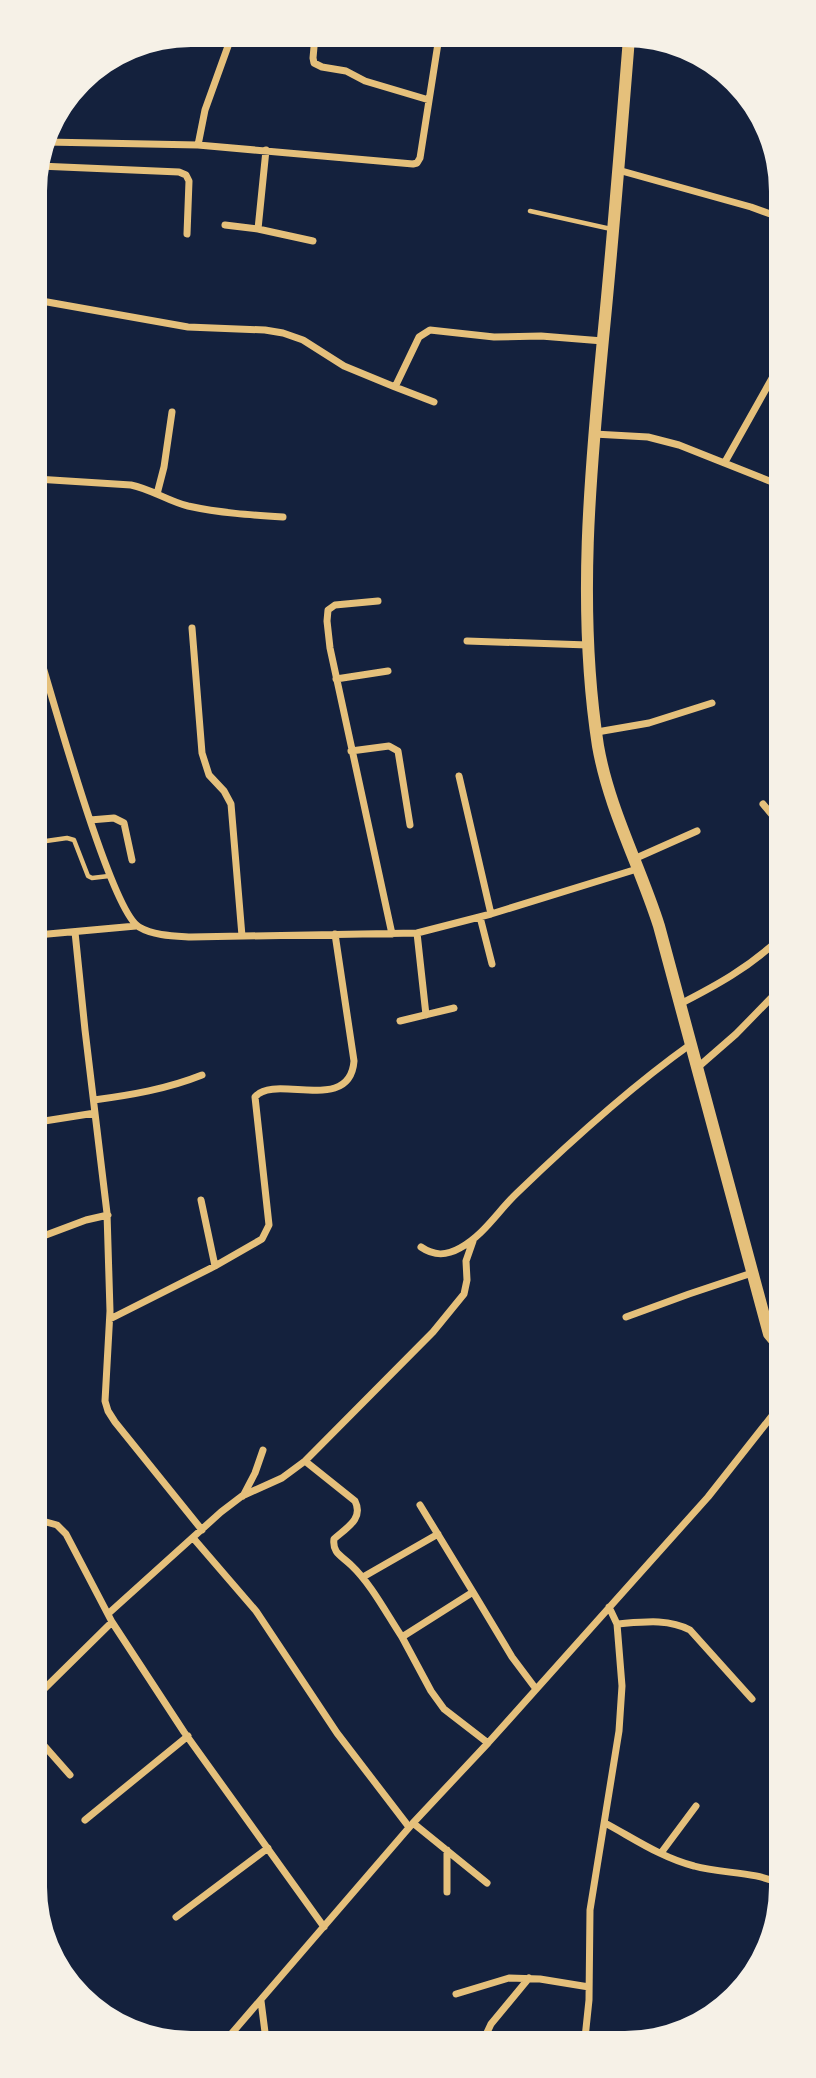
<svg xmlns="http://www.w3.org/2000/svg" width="816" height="2078" viewBox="0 0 816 2078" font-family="Ubuntu,sans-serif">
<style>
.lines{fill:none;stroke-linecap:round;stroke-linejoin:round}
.service{stroke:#e5c07b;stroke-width:4.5}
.minor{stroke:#e5c07b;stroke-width:7}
.tertiary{stroke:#e5c07b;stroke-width:12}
</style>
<rect width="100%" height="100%" fill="#14213d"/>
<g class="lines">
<path class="service" d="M 530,211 L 611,229
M 39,842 L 67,838 L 74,840 L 88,876 L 92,878 L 109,876"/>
<path class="minor" d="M 315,36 L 313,58 L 314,63 L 322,67 L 346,71 L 365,81 L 429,100
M 751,112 L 751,109
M 46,142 L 198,145 L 413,164 L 417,163 L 420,158 L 439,37
M 198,145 L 205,110 L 232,35
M 266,150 L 258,229 L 313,241
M 39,166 L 179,172 L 186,175 L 189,181 L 187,234
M 618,170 L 751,207 L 776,216
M 225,225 L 258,229
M 36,300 L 188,327 L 265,330 L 283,333 L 303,340 L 344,366 L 395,387 L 419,337 L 430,330 L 494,337 L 541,336 L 603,341
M 395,387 L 434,402
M 594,434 L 648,437 L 679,445 L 777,484
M 725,462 L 775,373
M 36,479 L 131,485 C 151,489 168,501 188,506 C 220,513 251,515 283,517
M 157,494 L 164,467 L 172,412
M 378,601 L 335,605 L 328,610 L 327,621 L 330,648 L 392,934
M 192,628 L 202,753 L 209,775 L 224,791 L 231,804 L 242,936
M 467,641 L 588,645
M 37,647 C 51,691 110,910 139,927 C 154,936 174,936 191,937 L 417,933 L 491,914 L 637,869
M 336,679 L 388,671
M 597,732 L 649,723 L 712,703
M 351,751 L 389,746 L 398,751 L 410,825
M 459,776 L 491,914
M 763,804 L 778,822
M 90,820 L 114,818 L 124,823 L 132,860
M 634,859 L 697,831
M 480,917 L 492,964
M 75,932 L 85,1030 L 107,1213 L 110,1311 L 105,1401 L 108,1411 L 115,1422 L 202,1530
M 417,933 L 426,1015
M 37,935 L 136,926
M 680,1004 C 717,985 748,968 778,940
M 400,1021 L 454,1008
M 697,1068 L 736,1034 L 778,991
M 94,1100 C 131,1095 167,1089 202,1075
M 38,1122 L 95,1113
M 201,1200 L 215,1266
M 38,1238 L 86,1220 L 108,1215
M 421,1247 C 434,1256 446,1256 460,1248 C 484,1235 498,1211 517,1193 C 572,1140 629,1088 691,1044
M 626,1317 L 689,1294 L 752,1273
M 110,1319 L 215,1266 L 262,1239 L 269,1225 L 255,1097 C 274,1073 350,1115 354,1061 L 335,934
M 305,1461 L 355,1501 C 364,1519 346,1528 334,1539 C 332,1553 342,1556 351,1565 C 372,1585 386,1613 402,1637
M 243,1496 L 255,1473 L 263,1450
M 420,1505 L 473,1592
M 39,1520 L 57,1525 L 66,1534 L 112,1622 L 184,1732 L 324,1927
M 194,1539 L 256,1611 L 337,1733 L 409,1827
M 363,1577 L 438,1534
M 109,1613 L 221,1512 L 242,1496 L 282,1478 L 305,1461 L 433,1332 L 464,1294 L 467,1280 L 466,1261 L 473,1241
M 617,1624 C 642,1622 668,1618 690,1630 L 752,1699
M 40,1693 L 112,1622
M 40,1741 L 70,1775
M 488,1743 L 444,1709 L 431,1691 L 402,1637 L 473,1592 L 512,1657 L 536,1689
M 85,1820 L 188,1736
M 413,1823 L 487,1883
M 605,1823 C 633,1838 662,1858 694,1866 C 723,1874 754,1871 781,1884
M 661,1853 L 696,1806
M 447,1892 L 447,1850
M 176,1917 L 268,1848
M 456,1994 L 509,1978 L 540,1979 L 589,1987
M 261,2001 L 266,2040
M 585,2038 L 589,2000 L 590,1910 L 619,1731 L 622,1686 L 617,1624 L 609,1607
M 484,2039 L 491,2024 L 529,1978
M 226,2040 L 413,1823 L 488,1743 L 708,1497 L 779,1407"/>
<path class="tertiary" d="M 629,38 C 621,138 613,239 603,339 C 590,474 577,611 598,746 C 609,809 640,866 659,926 L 766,1323 L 769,1334 L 779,1346"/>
</g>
<path d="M0 0H816V2078H0ZM191 47H625A144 144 0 0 1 769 191V1887A144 144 0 0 1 625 2031H191A144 144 0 0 1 47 1887V191A144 144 0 0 1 191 47Z" fill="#f6f1e7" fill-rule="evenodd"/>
</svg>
